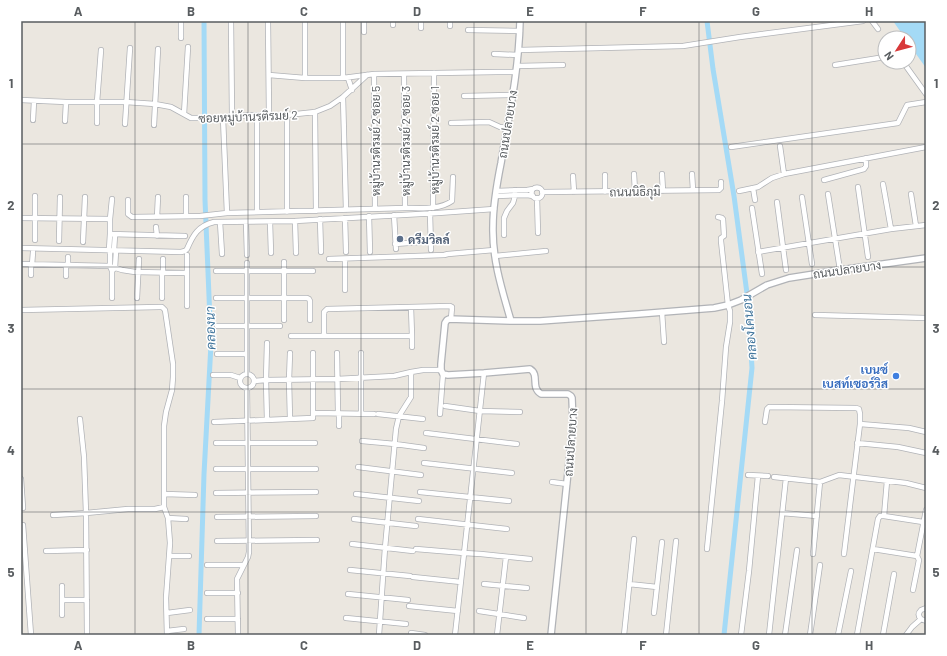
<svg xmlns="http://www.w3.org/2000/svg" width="947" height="656" viewBox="0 0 947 656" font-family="Barlow,Sarabun,sans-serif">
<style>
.water{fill:#a4daf6}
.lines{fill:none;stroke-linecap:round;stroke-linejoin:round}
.canal{stroke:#a4daf6;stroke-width:5}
.minor-casing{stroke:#b1b3b7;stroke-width:6}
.tertiary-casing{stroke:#b1b3b7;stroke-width:8}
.minor{stroke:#fff;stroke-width:4.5}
.tertiary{stroke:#fff;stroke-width:5.5}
.grid{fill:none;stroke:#595d60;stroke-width:1;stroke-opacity:0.55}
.service-dot{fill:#5c6f8a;stroke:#fff;stroke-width:1.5}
.shop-dot{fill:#3f7fe0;stroke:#fff;stroke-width:1.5}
.labels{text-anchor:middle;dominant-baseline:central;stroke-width:3;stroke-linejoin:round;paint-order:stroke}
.street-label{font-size:12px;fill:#595d60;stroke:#fff}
.service-label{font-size:12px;font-weight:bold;fill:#4e5e75;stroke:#fff;text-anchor:start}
.shop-label{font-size:12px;font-weight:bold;fill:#366cbe;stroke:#fff;text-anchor:end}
.water-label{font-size:13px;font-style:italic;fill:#42769d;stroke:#fff}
.neatline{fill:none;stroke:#595d60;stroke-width:1.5}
.grid-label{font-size:13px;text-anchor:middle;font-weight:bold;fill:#595d60}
</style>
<rect width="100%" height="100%" fill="#ebe7e0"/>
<path class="water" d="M 893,21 L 926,21 L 926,68 L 909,44 L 909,38 L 905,38 Z"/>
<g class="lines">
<path class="canal" d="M 707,21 L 713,69 L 734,196 L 748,301 L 752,368 L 724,635
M 199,635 L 204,474 L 211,344 L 205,200 L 204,21"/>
<g class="minor-casing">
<path id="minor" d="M 181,21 L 181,38
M 231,21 L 232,116
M 268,21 L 269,115
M 305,21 L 305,78
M 343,21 L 343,78
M 393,21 L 393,25
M 421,21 L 421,28
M 872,21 L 878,29
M 450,26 L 450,21
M 468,30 L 520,31
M 364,32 L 364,21
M 519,50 L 683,46 L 740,37 L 863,21
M 494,54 L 518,55
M 903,62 L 926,94
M 835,65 L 885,57
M 517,66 L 563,65
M 374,74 L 375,209
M 404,74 L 405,208
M 269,75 L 305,78 L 343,78 L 374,74 L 497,72 L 516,72
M 348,78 L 352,90
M 464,96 L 512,95
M 343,97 L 346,210
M 21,100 L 66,102 L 126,102 L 155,104 L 171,107 L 191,118 L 223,118 L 232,116 L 257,115 L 287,115 L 315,112 L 330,106 L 343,97 L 367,75
M 315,112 L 316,211
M 184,114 L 188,47
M 257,115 L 257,212
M 287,115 L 287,212
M 223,118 L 227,213
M 33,120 L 34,101
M 65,121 L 66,102
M 97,123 L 97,102 L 101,50
M 451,123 L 489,122 L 500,127 L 507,128
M 125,124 L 130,48
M 154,125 L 158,49
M 780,146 L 784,174
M 731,147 L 898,123 L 907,105 L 926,102
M 634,174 L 635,191
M 662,174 L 663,191
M 692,174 L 693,190
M 605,175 L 605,192
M 573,176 L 574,192
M 824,180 L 864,169 L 866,166 L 866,158
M 883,184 L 891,229
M 858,187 L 868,257
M531.5 193a5.5 5.5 0 1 1 11 0a5.5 5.5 0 1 1-11 0Z
M 753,188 L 755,200
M 496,191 L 527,190 L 533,189
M 739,191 L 758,187 L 772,178 L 784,174 L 926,147
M 542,192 L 719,190 L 721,188 L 721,182
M 828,194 L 840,270
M 911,194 L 916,226
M 35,196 L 35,240
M 496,196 L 527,195 L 533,196
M 802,197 L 812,264
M 537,198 L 538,233
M 128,200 L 128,214 L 132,217 L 200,216 L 227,213 L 405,208 C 421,208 439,210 452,201 L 453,177
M 777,202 L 786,270
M 433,208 L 434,73
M 752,208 L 762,274
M 430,213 L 431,250
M 394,215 L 396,249
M 186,216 L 186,197
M 369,216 L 370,252
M 157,217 L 158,197
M 21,218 L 110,219 L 110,234 L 185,236
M 345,218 L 346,252
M 110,219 L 112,199
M 320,219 L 321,252
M 295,221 L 296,253
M 220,222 L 222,254
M 246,222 L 247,255
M 270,222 L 271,253
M 156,227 L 157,236
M 504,235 L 504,218 L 507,211 L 513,203 L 515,196 L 515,190
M 59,241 L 60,197
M 83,242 L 85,197
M 395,244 L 421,242
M 21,248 L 181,252 L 185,251 L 187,249 C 193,235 198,226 214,222 L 295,221 L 438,213 L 494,209
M 109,250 L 110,234
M 110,250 L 110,266 L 112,271 L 112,298
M 114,250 L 115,235
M 758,252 L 891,229 L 926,225
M 495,256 L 546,251
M 163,259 L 163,273
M 329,259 L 444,255 L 448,254 L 494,250
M 284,262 L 284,320
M 247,263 L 247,374
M 21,264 L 110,266 L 122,270 L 135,272 L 187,273
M 31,265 L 31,275
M 32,265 L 33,252
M 68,265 L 68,257
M 113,270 L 115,268 L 116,251
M 216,271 L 313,271
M 162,273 L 162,298
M 66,276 L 66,265
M 345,290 L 345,259
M 137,298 L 139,259
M 216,298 L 307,298 L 309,299 L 310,301 L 310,320
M 187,306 L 187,255
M 21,310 L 159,307 L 162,307 L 165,310 L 173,364 L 173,377 L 172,390 L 166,412 L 164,426 L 164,507 L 168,518 L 170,543 L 166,598 L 167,635
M 662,312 L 664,342
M 815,315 L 926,318
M 217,326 L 280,326
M 324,335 L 324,312 L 327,309 L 450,306 L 452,307 L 451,319
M 291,336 L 412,336 L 411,307
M 412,336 L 412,347
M 267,343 L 266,380 L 267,420
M 290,353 L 289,380 L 290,419
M 337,353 L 338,413
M 361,353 L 361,414
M 217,354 L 247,354
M240 381a7 7 0 1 1 14 0a7 7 0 1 1-14 0Z
M 213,375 L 231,375 L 240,378
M 254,381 L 266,380 L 337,379 L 394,376 L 411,372 L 423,370 L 441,370
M 445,406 L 480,411 L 520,412
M 313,413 L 374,414
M 378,414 L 423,419
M 440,414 L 443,374
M 214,422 L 313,418 L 313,353
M 765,422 L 767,409 L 769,407 L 856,408 L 859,409 L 860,414 L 860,424 L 844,554
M 860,424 L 909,428 L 926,432
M 339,426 L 339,413
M 426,433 L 517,444
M 362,441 L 395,444 L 424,448
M 216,443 L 315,443
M 857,443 L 898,447 L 926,453
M 424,463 L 512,473
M 358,467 L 421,475
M 216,469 L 316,469
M 748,475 L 768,476
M 774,477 L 820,482 L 839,475 L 906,483 L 926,488
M 21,479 L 23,508
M 552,482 L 567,484
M 420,492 L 509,501
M 216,493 L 316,492
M 165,494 L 195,495
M 356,494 L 419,501
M 782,513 L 817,516
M 53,515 L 86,513 L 84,457 L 80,419
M 884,516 L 887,481
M 217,517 L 316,516
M 168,518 L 186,519
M 354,519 L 416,526
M 418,519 L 507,529
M 23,525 L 31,635
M 217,541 L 317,540
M 352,544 L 413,551
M 416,549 L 464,553 L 481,554 L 530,559
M 707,549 L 722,401 L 726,347 L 730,322 L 730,311 L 728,305 L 721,241 L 721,238 L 724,236 L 723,219 L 722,218 L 718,217
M 873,549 L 917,556
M 46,551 L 87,550
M 813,554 L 820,482
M 170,556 L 189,556
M 207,565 L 243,565
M 350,570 L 410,576
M 413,577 L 461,582
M 484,584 L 527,588
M 629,584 L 657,587
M 62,586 L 62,615
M 913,590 L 919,560 L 917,556 L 926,510
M 207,593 L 238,593
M 348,594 L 408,600
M 62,600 L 87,600
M 409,606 L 458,611
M 926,608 L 921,610 C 918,613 918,616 921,619 L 926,621
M 479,611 L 524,618
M 167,613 L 190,610
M 654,613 L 662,542
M 346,618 L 406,624
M 207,619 L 238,619
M 167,631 L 184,629
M 411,633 L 425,635
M 87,635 L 86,513 L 128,509 L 155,509 L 164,507
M 238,635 L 237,579 L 248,557 L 249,552 L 247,388
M 379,635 L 385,548 L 396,429 L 399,416 L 411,397 L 411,372
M 455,635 L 484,373
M 497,635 L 506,557
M 624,635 L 634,539
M 666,635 L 676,541
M 741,635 L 749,571 L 758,476
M 769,635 L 786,478
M 785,635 L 797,550
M 810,635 L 820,565
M 838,635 L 851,571
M 857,635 L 878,519 L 880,516 L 884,516 L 923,522
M 883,635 L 894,574
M 906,635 L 912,627 L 921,619"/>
</g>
<g class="tertiary-casing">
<path id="tertiary" d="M 511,321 C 502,290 492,259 493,226 C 493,205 497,183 501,163 C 509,116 519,69 520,21
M 551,635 L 573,424 L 572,398 L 571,396 L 568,394 L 541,394 C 530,387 540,375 530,369 L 484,373 L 448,375 L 443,374 L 441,370 L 441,364 L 445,323 L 447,320 L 449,319 L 511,321 L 540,321 L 639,314 L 714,308 L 728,305 L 741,300 L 767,285 L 789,278 L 840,270 L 926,258"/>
</g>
<use href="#minor" class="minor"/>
<use href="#tertiary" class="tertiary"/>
</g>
<path class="grid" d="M 135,21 L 135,635M 248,21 L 248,635M 361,21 L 361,635M 474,21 L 474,635M 586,21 L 586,635M 699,21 L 699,635M 812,21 L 812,635M 21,144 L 926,144M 21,267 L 926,267M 21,389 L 926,389M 21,512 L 926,512"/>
<circle class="service-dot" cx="400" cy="239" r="4"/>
<circle class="shop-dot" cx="896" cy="376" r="4"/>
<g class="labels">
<g class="street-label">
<text transform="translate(248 116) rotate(-2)">ซอยหมู่บ้านรติรมย์ 2</text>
<text transform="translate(507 124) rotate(-81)">ถนนปลายบาง</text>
<text transform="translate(434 140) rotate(-90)">หมู่บ้านรติรมย์ 2 ซอย 1</text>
<text transform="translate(375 141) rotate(-90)">หมู่บ้านรติรมย์ 2 ซอย 5</text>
<text transform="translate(405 141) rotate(-90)">หมู่บ้านรติรมย์ 2 ซอย 3</text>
<text transform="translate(635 191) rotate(-1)">ถนนนิธิภุมิ</text>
<text transform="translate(847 269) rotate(-8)">ถนนปลายบาง</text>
<text transform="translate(570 442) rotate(-86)">ถนนปลายบาง</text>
</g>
<g class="service-label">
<text x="408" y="239">ดรีมวิลล์</text>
</g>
<g class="shop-label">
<text x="888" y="369">เบนซ์<tspan x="888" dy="14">เบสท์เซอร์วิส</tspan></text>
</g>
<g class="water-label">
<text transform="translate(749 327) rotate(-95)">คลองโคนอน</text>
<text transform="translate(210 328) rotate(-91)">คลองนา</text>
</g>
</g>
<rect width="947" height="656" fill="none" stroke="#ffffff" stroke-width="44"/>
<g transform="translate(897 50) rotate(234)"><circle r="19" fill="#ffffff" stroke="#bdbebf"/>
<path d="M0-3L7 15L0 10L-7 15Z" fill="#d8393a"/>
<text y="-6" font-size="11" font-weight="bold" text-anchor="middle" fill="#595d60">N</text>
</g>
<rect x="22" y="22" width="903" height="612" class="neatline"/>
<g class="grid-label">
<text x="78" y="16">A</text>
<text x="191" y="16">B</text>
<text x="304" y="16">C</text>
<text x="417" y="16">D</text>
<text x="530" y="16">E</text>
<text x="643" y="16">F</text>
<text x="756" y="16">G</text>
<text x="869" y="16">H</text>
<text x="11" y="88">1</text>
<text x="936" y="88">1</text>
<text x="11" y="210">2</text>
<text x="936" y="210">2</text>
<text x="11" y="333">3</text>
<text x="936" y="333">3</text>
<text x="11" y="455">4</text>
<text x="936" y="455">4</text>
<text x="11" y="577">5</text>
<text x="936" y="577">5</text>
<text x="78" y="650">A</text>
<text x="191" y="650">B</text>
<text x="304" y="650">C</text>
<text x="417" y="650">D</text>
<text x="530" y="650">E</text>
<text x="643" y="650">F</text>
<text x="756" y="650">G</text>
<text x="869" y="650">H</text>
</g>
</svg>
